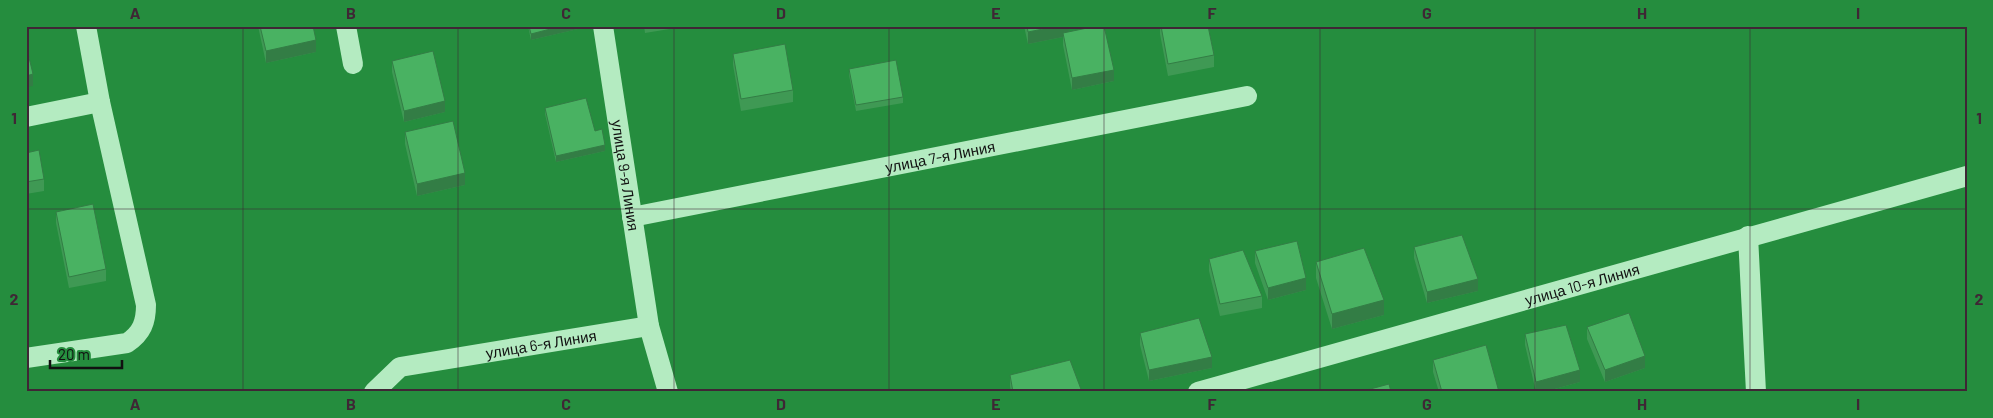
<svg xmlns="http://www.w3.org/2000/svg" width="1993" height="418" viewBox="0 0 1993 418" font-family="Barlow,sans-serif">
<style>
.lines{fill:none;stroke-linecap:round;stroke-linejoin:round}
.street{stroke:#b4ebc1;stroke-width:20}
.wall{fill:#3f9954}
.shaded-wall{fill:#337d45}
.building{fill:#49b262;stroke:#337d45}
.grid{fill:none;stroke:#3f2635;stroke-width:1;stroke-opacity:0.55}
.labels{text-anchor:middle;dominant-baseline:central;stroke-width:5;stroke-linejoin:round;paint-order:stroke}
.street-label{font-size:15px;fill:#111;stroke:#258d3e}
.neatline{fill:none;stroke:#3f2635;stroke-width:2}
.grid-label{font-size:16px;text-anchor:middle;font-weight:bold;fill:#3f2635}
</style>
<rect width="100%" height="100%" fill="#258d3e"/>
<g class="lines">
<g class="street">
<path d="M 346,26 L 353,64"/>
<path id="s1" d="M 603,26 L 649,326"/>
<path d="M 26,117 L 100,102"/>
<path id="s2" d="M 632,217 L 1247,96"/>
<path d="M 1748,236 L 1756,392"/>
<path d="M 26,358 L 127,343 C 142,333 146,322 146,305 L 100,102 L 86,26"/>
<path id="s3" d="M 374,392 L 400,367 L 649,326 L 668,392"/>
<path id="s4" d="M 1198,392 L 1967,176"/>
</g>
</g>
<path class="wall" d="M 258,26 L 313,26 L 316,52 L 266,63 Z
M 528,26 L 578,26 L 578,29 L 531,40 Z
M 644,26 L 688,26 L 645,33 Z
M 1024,26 L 1069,26 L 1069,32 L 1114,81 L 1072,90 L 1063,45 L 1063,37 L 1028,44 Z
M 1160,26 L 1208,26 L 1214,55 L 1214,67 L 1168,76 L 1160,34 Z
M 733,54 L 793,90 L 793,102 L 741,111 L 733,65 Z
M 392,61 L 445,112 L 404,122 L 392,72 Z
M 849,69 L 903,97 L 903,103 L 856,111 L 849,75 Z
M 545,108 L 595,131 L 605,151 L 556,162 L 545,114 Z
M 405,132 L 465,185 L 417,196 L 405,144 Z
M 26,153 L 44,179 L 44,191 L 26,194 Z
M 56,212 L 106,269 L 106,281 L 69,288 L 56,223 Z
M 1414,247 L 1478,291 L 1427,303 L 1414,258 Z
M 1255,251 L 1306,290 L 1268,300 L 1255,263 Z
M 1209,259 L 1262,296 L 1262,308 L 1220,316 L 1209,271 Z
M 1316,262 L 1384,315 L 1332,329 L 1316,278 Z
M 1587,327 L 1645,368 L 1605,382 L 1587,339 Z
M 1140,333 L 1212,368 L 1149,381 L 1140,345 Z
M 1525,334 L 1580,382 L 1544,392 L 1536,392 L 1525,345 Z
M 1433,360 L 1499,392 L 1439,392 L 1433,372 Z
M 1010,375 L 1082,392 L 1011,392 L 1010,386 Z"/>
<path class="shaded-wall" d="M 562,26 L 578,26 L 578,29 L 531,40 L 531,34 Z
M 1058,26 L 1069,26 L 1069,35 L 1063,33 L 1063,37 L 1028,44 L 1028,32 Z
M 316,40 L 316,52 L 266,63 L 266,51 Z
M 1114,70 L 1114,81 L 1072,90 L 1072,78 Z
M 33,74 L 33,86 L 26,87 L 26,76 Z
M 445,101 L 445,112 L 404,122 L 404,111 Z
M 605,145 L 605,151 L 556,162 L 556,156 Z
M 465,173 L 465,185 L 417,196 L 417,184 Z
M 1306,278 L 1306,290 L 1268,300 L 1268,288 Z
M 1478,279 L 1478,291 L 1427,303 L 1427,292 Z
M 1384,300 L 1384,315 L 1332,329 L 1332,314 Z
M 1645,356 L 1645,368 L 1605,382 L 1605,370 Z
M 1212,357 L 1212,368 L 1149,381 L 1149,370 Z
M 1580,370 L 1580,382 L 1544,392 L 1536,392 L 1536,382 Z"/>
<path class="building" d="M 260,26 L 313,26 L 316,40 L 266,51 Z
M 529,26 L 562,26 L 531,34 Z
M 1027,26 L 1058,26 L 1028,32 Z
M 1097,26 L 1104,26 L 1114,70 L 1072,78 L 1063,33 Z
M 1161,26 L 1208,26 L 1214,55 L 1168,64 Z
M 785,44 L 793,90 L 741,99 L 733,54 Z
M 26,45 L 33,74 L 26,76 Z
M 433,51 L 445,101 L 404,111 L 392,61 Z
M 896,60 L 903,97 L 856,105 L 849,69 Z
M 586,98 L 595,131 L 602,129 L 605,145 L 556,156 L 545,108 Z
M 453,121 L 465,173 L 417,184 L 405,132 Z
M 39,150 L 44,179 L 26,182 L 26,153 Z
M 93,204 L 106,269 L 69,277 L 56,212 Z
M 1462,235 L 1478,279 L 1427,292 L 1414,247 Z
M 1297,241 L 1306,278 L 1268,288 L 1255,251 Z
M 1364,248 L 1384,300 L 1332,314 L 1316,262 Z
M 1243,250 L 1262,296 L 1220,304 L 1209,259 Z
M 1629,313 L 1645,356 L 1605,370 L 1587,327 Z
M 1199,318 L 1212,357 L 1149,370 L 1140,333 Z
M 1566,325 L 1580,370 L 1536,382 L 1525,334 Z
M 1486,345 L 1499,392 L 1442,392 L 1433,360 Z
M 1070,360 L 1082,392 L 1013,392 L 1010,375 Z
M 1389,384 L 1391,392 L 1359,392 Z"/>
<path class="grid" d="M 243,26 L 243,392M 458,26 L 458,392M 674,26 L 674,392M 889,26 L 889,392M 1104,26 L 1104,392M 1320,26 L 1320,392M 1535,26 L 1535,392M 1750,26 L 1750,392M 26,209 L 1967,209"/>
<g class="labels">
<g class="street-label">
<text stroke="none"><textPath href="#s2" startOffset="314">улица 7-я Линия</textPath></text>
<text stroke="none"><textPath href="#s1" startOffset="151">улица 9-я Линия</textPath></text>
<text stroke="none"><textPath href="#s4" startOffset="399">улица 10-я Линия</textPath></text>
<text stroke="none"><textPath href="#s3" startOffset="179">улица 6-я Линия</textPath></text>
</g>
</g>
<rect width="1993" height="418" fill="none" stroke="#258d3e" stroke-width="55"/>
<path d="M50 360v8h72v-8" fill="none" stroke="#111111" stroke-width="2.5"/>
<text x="58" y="360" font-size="15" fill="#111111" stroke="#258d3e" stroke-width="4" paint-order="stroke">20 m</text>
<rect x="28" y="28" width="1938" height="362" class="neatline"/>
<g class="grid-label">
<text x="135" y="19">A</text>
<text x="351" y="19">B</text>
<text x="566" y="19">C</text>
<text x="781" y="19">D</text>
<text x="996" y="19">E</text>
<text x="1212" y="19">F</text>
<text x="1427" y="19">G</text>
<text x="1642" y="19">H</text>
<text x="1858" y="19">I</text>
<text x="14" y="124">1</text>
<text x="1979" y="124">1</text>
<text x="14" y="305">2</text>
<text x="1979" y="305">2</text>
<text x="135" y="410">A</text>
<text x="351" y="410">B</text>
<text x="566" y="410">C</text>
<text x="781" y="410">D</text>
<text x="996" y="410">E</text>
<text x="1212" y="410">F</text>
<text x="1427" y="410">G</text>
<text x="1642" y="410">H</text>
<text x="1858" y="410">I</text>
</g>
</svg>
